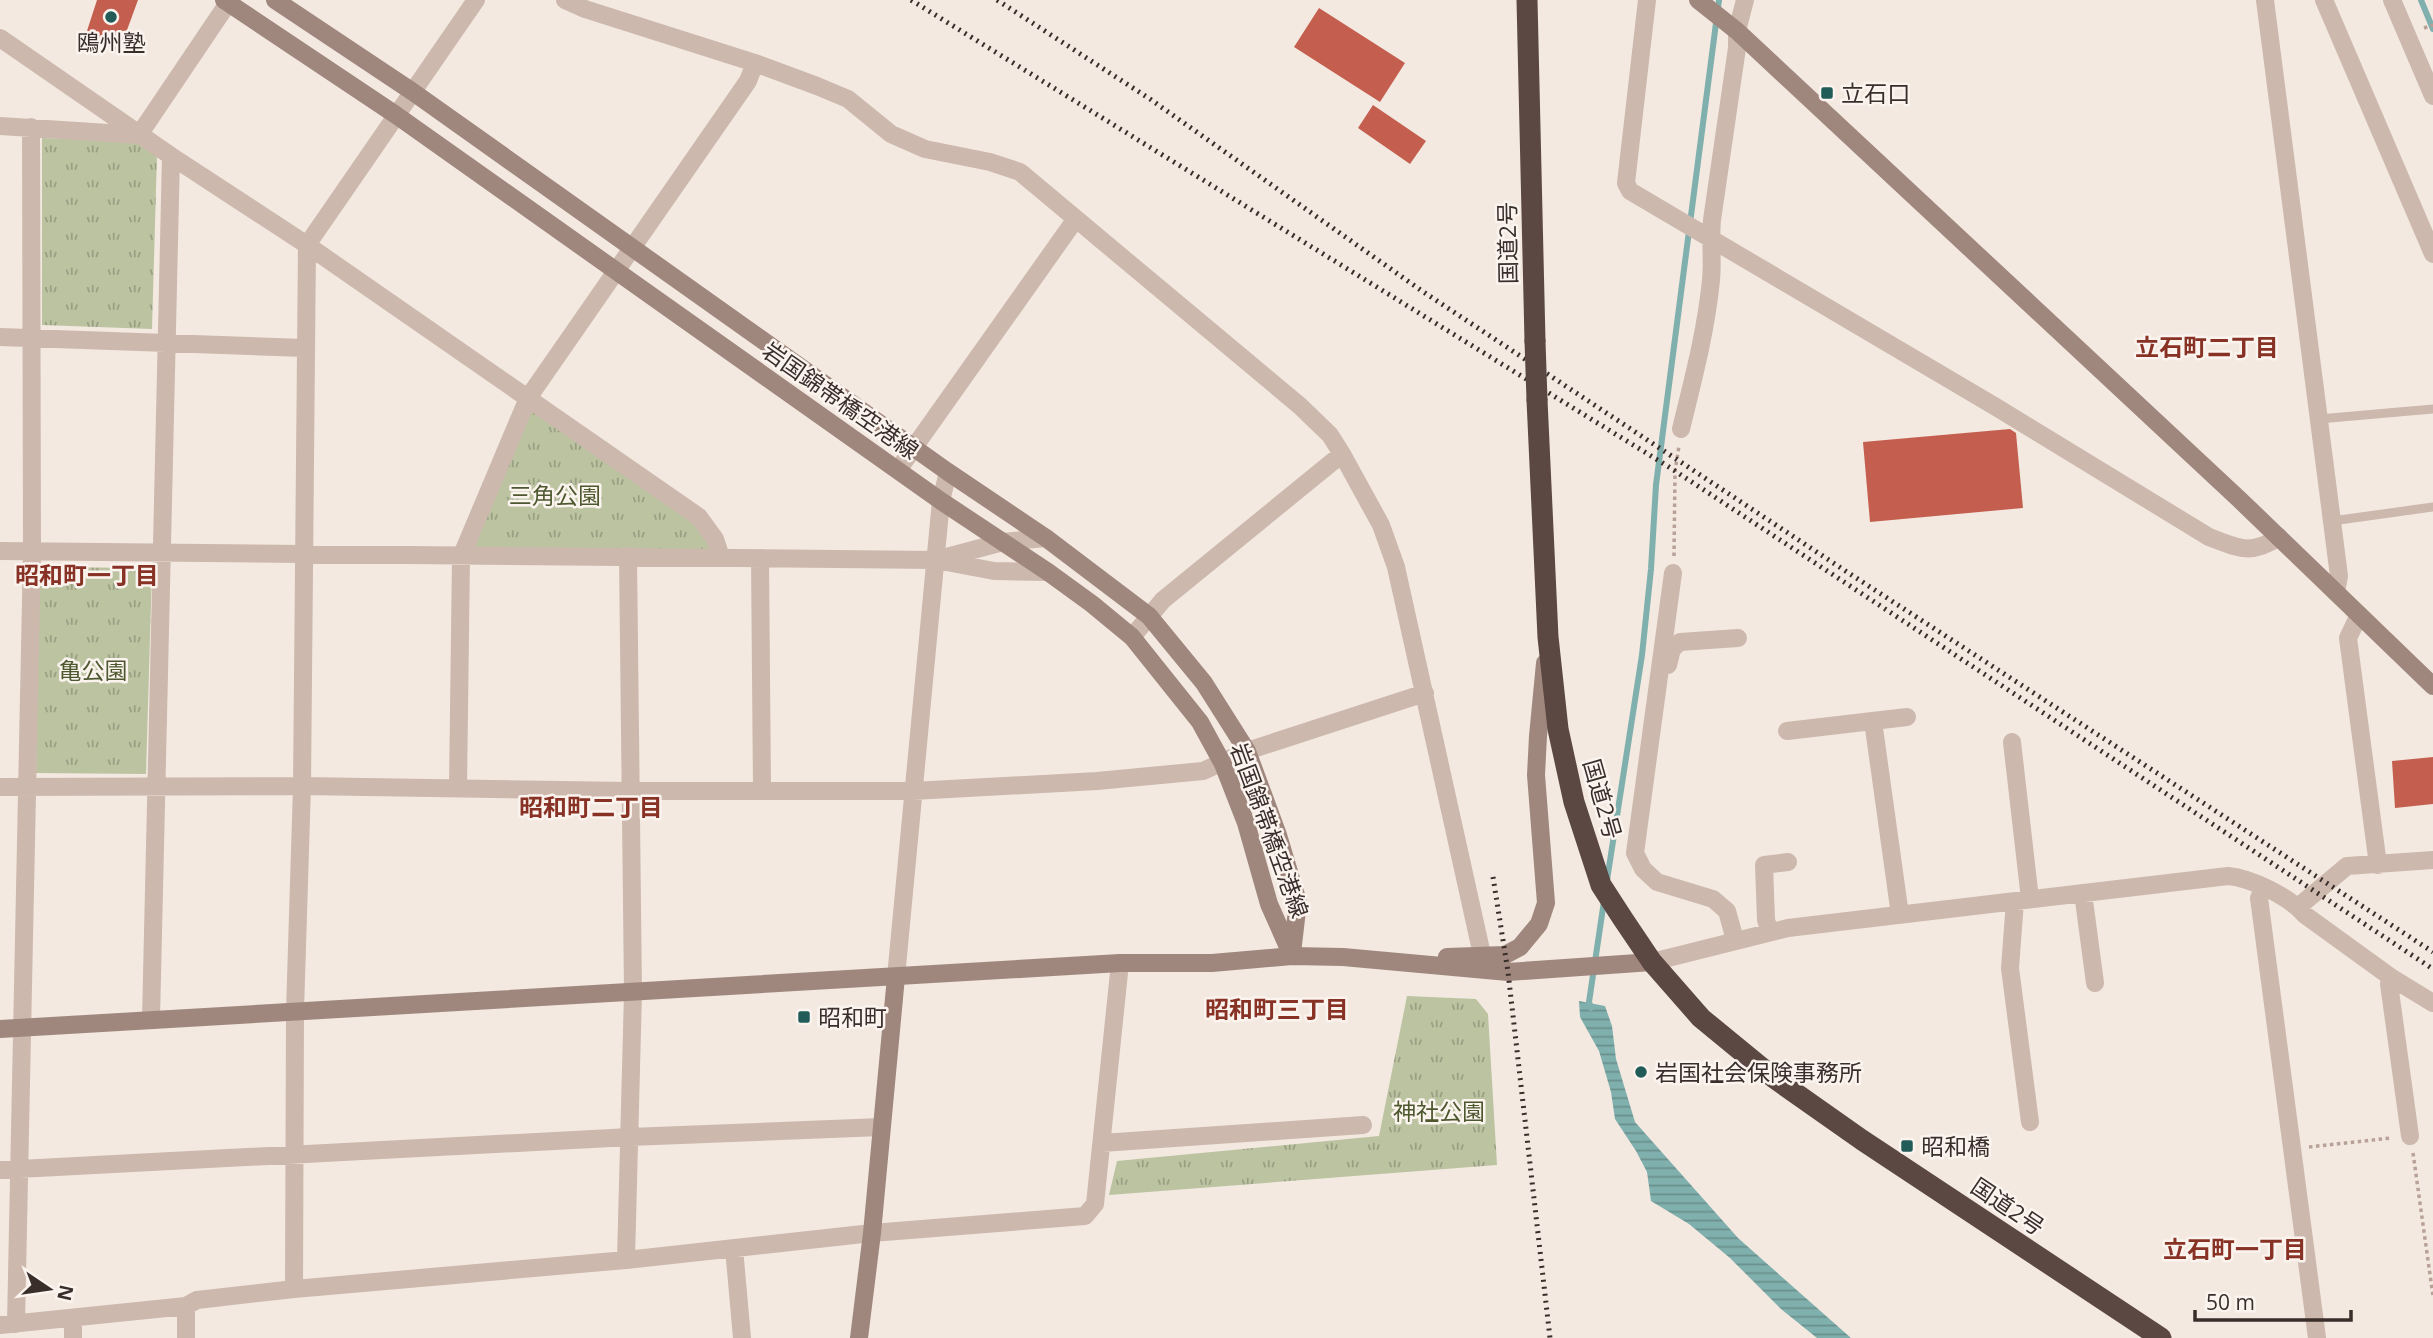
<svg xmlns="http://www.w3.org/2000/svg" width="2433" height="1338" viewBox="0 0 2433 1338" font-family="'Open Sans','Noto Sans JP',sans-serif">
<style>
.park{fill:url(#park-tufts)}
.water{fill:url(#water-rules)}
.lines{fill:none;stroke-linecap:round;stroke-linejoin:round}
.stream{stroke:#80b0ad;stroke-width:6}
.building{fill:#c45f4f}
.path{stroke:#b8a197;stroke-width:3.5;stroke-dasharray:3.5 3.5;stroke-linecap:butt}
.lane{stroke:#ccb8ad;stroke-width:9}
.street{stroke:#ccb8ad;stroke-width:18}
.secondary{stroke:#a0877e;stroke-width:18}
.highway{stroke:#5b4843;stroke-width:21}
.rail{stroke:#3a2e2b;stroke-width:5;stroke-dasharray:2 5;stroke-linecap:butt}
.highway-bridge{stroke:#5b4843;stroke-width:21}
.poi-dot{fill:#215c59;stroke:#faf3ee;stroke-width:2.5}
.labels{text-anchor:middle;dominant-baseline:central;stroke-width:5;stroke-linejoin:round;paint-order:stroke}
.poi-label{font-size:23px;fill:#3a2e2b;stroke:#faf3ee;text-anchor:start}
.street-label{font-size:23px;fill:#3a2e2b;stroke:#faf3ee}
.park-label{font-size:23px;fill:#4e582f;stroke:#faf3ee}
.neighbourhood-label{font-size:24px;font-weight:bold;fill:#883225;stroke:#faf3ee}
</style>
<defs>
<pattern id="park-tufts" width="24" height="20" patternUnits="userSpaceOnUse" patternTransform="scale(1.75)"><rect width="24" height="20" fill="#bbc3a1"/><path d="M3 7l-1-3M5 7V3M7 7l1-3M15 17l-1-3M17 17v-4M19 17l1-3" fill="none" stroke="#999f83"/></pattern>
<pattern id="water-rules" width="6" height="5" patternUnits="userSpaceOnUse" patternTransform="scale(1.75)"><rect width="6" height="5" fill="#80b0ad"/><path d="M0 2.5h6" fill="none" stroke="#6a908d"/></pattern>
</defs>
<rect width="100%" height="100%" fill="#f3e9e1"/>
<path class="park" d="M 42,138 L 141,141 L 157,154 L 152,329 L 42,325 Z
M 528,398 L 699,517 L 715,557 L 461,557 Z
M 39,567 L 152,568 L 146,774 L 36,773 Z
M 1407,996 L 1476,999 L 1488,1014 L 1497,1165 L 1109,1195 L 1117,1161 L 1379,1136 Z"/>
<path class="water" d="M 1579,1001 L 1605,1006 L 1612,1026 L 1616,1059 L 1635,1122 L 1738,1238 L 1851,1338 L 1817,1338 L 1781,1309 L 1730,1258 L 1689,1224 L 1651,1201 L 1647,1172 L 1636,1151 L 1615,1119 L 1611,1092 L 1599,1051 L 1580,1017 Z"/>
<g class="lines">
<path class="stream" d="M 2421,0 L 2433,29
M 1607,880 L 1642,655 L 1651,569 L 1656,485 L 1719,0
M 1591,1008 L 1589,1002 L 1604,901"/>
</g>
<path class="building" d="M 97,0 L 138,0 L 119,52 L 86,34 Z
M 1319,8 L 1405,63 L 1380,102 L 1294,47 Z
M 1373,105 L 1426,141 L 1410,164 L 1358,128 Z
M 2010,429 L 2016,433 L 2023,508 L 1870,522 L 1863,442 Z
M 2433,757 L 2433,804 L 2395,808 L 2392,761 Z"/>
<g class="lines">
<path class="path" d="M 2424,28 L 2433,25
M 1674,556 L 1675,471 L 1679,446
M 2309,1147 L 2391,1138
M 2413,1153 L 2433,1296"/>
<path class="lane" d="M 2319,419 L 2433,409
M 2332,521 L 2433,507"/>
<path class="street" d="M 565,0 L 585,9 L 755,63 L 817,86 L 848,99 L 891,134 L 925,149 L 990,162 L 1020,172 L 1300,406 L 1330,435 L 1342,454 L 1381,525 L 1396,567 L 1485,968
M 1647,0 L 1626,183 L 1630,191 L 1996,407 L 2209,537 C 2239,548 2250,556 2279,537
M 2265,0 L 2339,576 L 2336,592
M 2324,0 L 2433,254
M 2392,0 L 2433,96
M 0,38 L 171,156 L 307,245 L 699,517 L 715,539 L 721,557
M 0,126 L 139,135 L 230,0
M 0,337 L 304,348
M 1681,429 C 1693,380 1706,331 1711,280 C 1713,259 1710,240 1712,220 L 1737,48 L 1737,31 L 1745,0
M 898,470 L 1075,220
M 0,551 L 936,560 L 994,571 L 1048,572
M 760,558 L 762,791
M 939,559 L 1003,542 L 1046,538
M 1673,573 L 1635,853 L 1643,869 L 1657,882 L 1713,899 L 1727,911 L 1735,940
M 2359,615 L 2348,638 L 2378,865
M 1132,637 L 1163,600 L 1342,454
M 1668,665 L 1672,649 L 1680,642 L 1738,638
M 1873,721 L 1900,915
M 1787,731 L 1907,717
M 2012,742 L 2030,899
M 0,787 L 302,786 L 630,791 L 913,791 L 1097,781 L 1203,771 L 1247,751 L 1425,693
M 458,788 L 461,557 L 528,398 L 748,81 L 755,63
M 2264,888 L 2259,898 L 2317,1338
M 2083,893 L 2095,983
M 2015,901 L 2010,968 L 2030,1122
M 2298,907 L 2347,866 L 2433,860
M 1770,932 L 1766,920 L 1764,865 L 1788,862
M 1652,962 L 1788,928 L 2228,876 C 2251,878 2290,897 2305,915 L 2392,978 L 2389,984 L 2410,1136
M 896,977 L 941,501 L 948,472
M 2392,978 L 2433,1003
M 151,1019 L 171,156
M 1102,1143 L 1363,1125
M 0,1170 L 630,1137 L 881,1127
M 734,1248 L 742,1338
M 626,1260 L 633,992 L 628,556
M 294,1289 L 295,1011 L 302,786 L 307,245 L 476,0
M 16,1324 L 32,552 L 31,127
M 0,1325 L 186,1306 L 197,1300 L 294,1289 L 626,1260 L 872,1233 L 1085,1216 L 1095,1204 L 1120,963
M 73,1338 L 73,1319
M 186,1338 L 186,1306"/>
<path class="secondary" d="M 224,0 L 396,115 L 941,501 L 1048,572 L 1092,604 L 1132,637 L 1200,722 L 1223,764 L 1246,823 L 1269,904 L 1292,956
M 275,0 L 413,92 L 948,472 L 1046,538 L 1149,616 L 1204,683 L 1247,751 L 1278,835 L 1298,902 L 1292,953
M 1698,0 L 1737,31 L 2240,500 L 2433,686
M 1447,957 L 1505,955 L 1520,947 L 1539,924 L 1546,903 L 1536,775 L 1538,736 L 1545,663
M 0,1029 L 1120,963 L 1212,963 L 1292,956 L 1343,957 L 1508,972 L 1652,962
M 859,1338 L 872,1233 L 896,977"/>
<path class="highway" d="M 1527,0 L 1535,341
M 1537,400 L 1548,637 L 1558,729 L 1574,802 L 1601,885 L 1623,919 L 1652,962 L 1701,1018 L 1774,1078 L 1862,1140 L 2161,1338"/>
<path class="rail" d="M 911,0 L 1669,467 L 2433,969
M 997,0 L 1150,99 L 1422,291 L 1844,570 L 2433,952
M 1493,877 L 1508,972 L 1550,1338"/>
<path class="highway-bridge" d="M 1535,341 L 1537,400"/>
</g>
<g class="poi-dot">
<circle cx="111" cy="17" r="7"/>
<rect x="1820" y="86" width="14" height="14" rx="3.5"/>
<rect x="797" y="1010" width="14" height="14" rx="3.5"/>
<circle cx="1641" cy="1072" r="7"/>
<rect x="1900" y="1139" width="14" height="14" rx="3.5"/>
</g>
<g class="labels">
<g class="poi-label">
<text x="111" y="42" text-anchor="middle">鴎州塾</text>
<text x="1841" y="93">立石口</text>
<text x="818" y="1017">昭和町</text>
<text x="1655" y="1072">岩国社会保険事務所</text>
<text x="1921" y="1146">昭和橋</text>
</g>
<g class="street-label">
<text transform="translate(1507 243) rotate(-91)">国道2号</text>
<text transform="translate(841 400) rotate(35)">岩国錦帯橋空港線</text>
<text transform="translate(1603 799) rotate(74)">国道2号</text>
<text transform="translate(1270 830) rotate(70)">岩国錦帯橋空港線</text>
<text transform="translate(2008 1206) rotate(34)">国道2号</text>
</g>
<g class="park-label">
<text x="555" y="495">三角公園</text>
<text x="93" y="670">亀公園</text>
<text x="1439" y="1111">神社公園</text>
</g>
<g class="neighbourhood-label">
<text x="2207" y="346">立石町二丁目</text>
<text x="87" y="574">昭和町一丁目</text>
<text x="591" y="806">昭和町二丁目</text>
<text x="1277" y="1008">昭和町三丁目</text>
<text x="2235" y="1248">立石町一丁目</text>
</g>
</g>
<g transform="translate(49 1289) rotate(103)" stroke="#faf3ee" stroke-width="5" paint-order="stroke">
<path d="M0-5L12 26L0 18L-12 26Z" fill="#3a2e2b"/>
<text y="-10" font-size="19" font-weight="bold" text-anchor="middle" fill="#3a2e2b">N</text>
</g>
<path d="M2195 1310v10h156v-10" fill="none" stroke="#3a2e2b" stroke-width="3.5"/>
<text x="2206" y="1310" font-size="21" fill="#3a2e2b" stroke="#faf3ee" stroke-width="5" paint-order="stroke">50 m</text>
</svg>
